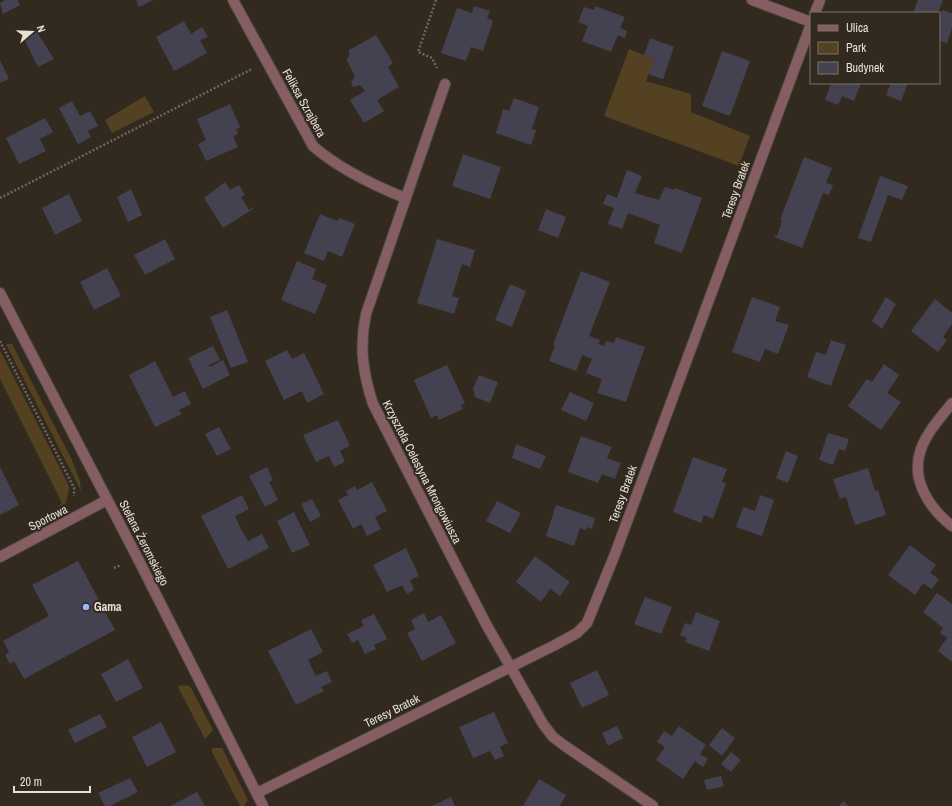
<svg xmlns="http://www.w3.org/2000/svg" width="952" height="806" viewBox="0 0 952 806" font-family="'Archivo Narrow',sans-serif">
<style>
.green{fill:#544122}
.building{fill:#444251}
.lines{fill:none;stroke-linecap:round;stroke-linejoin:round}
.minor-casing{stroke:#4f473c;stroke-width:12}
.path{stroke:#6d665b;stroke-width:2.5;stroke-dasharray:2 2;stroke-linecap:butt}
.minor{stroke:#855e63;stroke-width:10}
.poi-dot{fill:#9cb4fd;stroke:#322a1e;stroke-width:1.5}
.labels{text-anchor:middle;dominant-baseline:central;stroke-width:4;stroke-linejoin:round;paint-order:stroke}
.street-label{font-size:12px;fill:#e5e0d8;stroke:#322a1e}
.poi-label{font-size:12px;font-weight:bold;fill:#e5e0d8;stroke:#322a1e;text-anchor:start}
</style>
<rect width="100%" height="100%" fill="#322a1e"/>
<path class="green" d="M 629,49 L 654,59 L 646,81 L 691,94 L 691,112 L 750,136 L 739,166 L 604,116 Z
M 145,96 L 154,112 L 112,133 L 105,120 Z
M 6,344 L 12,344 L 71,458 L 80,481 L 81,491 Z
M 0,350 L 68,484 L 69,488 L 66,503 L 56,508 L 62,503 L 0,379 Z
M 181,685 L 190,686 L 213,730 L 205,739 L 178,687 Z
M 214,748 L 222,748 L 248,800 L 244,806 L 240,806 L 211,750 Z"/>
<path class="building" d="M 5,0 L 18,0 L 20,5 L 3,14 L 0,3 Z
M 136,0 L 153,0 L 139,7 Z
M 918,0 L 943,0 L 938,13 L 913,13 Z
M 474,6 L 490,11 L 487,18 L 493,21 L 483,51 L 471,47 L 466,61 L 441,53 L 457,8 L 472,13 Z
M 595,6 L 625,17 L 620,28 L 627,31 L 625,38 L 618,35 L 611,52 L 582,41 L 588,26 L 578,22 L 584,7 L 594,10 Z
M 942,10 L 952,13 L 952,28 L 947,43 L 939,41 L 939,20 Z
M 184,21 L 191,34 L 202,27 L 208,37 L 200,40 L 207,53 L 174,71 L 156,37 Z
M 37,32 L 54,59 L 38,67 L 24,39 Z
M 376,35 L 393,63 L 388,67 L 399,87 L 377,100 L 384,111 L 364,123 L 350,100 L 365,91 L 360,85 L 353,87 L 351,82 L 355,76 L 346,59 L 349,57 L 349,50 Z
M 650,38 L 674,47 L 663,79 L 648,74 L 654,59 L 644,55 Z
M 722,51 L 750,61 L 730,116 L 702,106 Z
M 0,60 L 9,79 L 0,83 Z
M 831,83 L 861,83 L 854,101 L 842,96 L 838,105 L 825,100 Z
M 891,83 L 908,83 L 901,101 L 886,95 Z
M 514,98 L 539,107 L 532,129 L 536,130 L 531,145 L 496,133 L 503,109 L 509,111 Z
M 72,101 L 80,116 L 90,111 L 98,126 L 88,131 L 91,137 L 78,144 L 59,108 Z
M 230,104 L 240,127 L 236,129 L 238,134 L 233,136 L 238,147 L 206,161 L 198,144 L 206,140 L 197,119 Z
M 45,118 L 53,132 L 40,139 L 46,151 L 19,164 L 6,138 Z
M 463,154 L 501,167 L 490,199 L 452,186 Z
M 804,157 L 832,168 L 826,183 L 833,185 L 829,195 L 823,193 L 802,248 L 774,237 L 774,235 L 777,236 L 782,221 L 780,220 Z
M 627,170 L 642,176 L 635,193 L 659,200 L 665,187 L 674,190 L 675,188 L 702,198 L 682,253 L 654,243 L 660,225 L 628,213 L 622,229 L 608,224 L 614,208 L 603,204 L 607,194 L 617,198 Z
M 880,176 L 908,186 L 902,200 L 888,195 L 871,242 L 858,238 Z
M 225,182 L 230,190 L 239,185 L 245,195 L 241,197 L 249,210 L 253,207 L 253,209 L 223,228 L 204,198 Z
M 131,189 L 142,215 L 128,222 L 117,197 Z
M 69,194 L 82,221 L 55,235 L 42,208 Z
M 546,209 L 566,217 L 558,238 L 538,230 Z
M 320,214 L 337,221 L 339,218 L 355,224 L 342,257 L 328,251 L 324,261 L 304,253 Z
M 165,239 L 175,259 L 145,275 L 134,255 Z
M 437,239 L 475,250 L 470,267 L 462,264 L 452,296 L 459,298 L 454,314 L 417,303 Z
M 297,261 L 316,269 L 312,279 L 327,285 L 315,314 L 281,300 Z
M 107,268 L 121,296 L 94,310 L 80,282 Z
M 581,271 L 610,282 L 589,336 L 600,340 L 598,344 L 604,346 L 606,341 L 614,343 L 616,337 L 645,347 L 626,402 L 597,393 L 602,379 L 586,373 L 592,359 L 582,355 L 576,371 L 549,361 L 555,345 L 553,345 Z
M 510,284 L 526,291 L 512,327 L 495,320 Z
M 752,297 L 780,307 L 775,321 L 789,325 L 778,354 L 765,349 L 760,362 L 732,352 Z
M 886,297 L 896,304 L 882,329 L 872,321 Z
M 935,299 L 952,313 L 952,324 L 943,337 L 947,340 L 938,352 L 911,331 Z
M 227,310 L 248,362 L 231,368 L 210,317 Z
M 831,340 L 846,345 L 831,386 L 807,377 L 816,352 L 826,355 Z
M 213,346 L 220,360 L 209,365 L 209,367 L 223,360 L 230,375 L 203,389 L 188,358 Z
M 287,350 L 292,359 L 304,353 L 324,394 L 307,403 L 302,391 L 284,400 L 265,361 Z
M 155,361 L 173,397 L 185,391 L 191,404 L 179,410 L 182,414 L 155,427 L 129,375 Z
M 884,364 L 899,375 L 887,393 L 901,402 L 881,430 L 848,406 L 867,379 L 872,382 Z
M 447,365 L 465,403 L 461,405 L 463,409 L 439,420 L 437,415 L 431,418 L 414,380 Z
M 479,375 L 498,382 L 490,403 L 475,397 L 473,388 Z
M 570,392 L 594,403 L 586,421 L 561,410 Z
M 338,420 L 350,446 L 340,451 L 345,462 L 334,467 L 329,456 L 316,462 L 303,435 Z
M 219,427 L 231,449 L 217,456 L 205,434 Z
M 828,433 L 849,439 L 845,451 L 839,449 L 833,465 L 819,460 Z
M 581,436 L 612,447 L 607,458 L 621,463 L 615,479 L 602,474 L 598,483 L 568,472 Z
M 516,444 L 546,456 L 540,469 L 512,458 Z
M 786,451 L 798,456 L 788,483 L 776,478 Z
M 693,457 L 727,469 L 722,482 L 726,483 L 713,519 L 704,515 L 701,523 L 673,512 Z
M 0,467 L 19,505 L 0,515 Z
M 267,467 L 273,480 L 269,482 L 278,500 L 265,507 L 249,476 Z
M 868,468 L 875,491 L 878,490 L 886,515 L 855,525 L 846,497 L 840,499 L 833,479 Z
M 372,482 L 387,511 L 375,517 L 381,529 L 367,536 L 361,524 L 353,529 L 338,500 L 348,495 L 346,491 L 355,486 L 357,490 Z
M 242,495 L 249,509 L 235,516 L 241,529 L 248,541 L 262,534 L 269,548 L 228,569 L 201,516 Z
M 760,495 L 774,500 L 762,536 L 736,527 L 743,507 L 755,511 Z
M 312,499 L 321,516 L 310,522 L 301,504 Z
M 497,501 L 521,513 L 510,533 L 486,521 Z
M 556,505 L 595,518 L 592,529 L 587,527 L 586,530 L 580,528 L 574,546 L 546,536 Z
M 294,512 L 310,545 L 292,553 L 277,521 Z
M 910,545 L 936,565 L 930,573 L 939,579 L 932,589 L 923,583 L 915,595 L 888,575 Z
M 406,548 L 419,576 L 410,580 L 414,590 L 407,594 L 402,585 L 387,592 L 373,565 Z
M 535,556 L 570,582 L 560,596 L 550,589 L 541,602 L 516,582 Z
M 78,561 L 115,630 L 24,679 L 14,661 L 10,664 L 5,655 L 9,652 L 3,641 L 49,616 L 32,585 Z
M 937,593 L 952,604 L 952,662 L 938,651 L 947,638 L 940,633 L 943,628 L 923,612 Z
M 645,597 L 672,607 L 661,634 L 634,624 Z
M 696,612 L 720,621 L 709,651 L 685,642 L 687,638 L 680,635 L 685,623 L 691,625 Z
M 424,613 L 428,622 L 441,615 L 456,643 L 422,661 L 407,633 L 415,629 L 411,620 Z
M 374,614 L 387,639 L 374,645 L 376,649 L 365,654 L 358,640 L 352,643 L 347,634 L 364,626 L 361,620 Z
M 311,629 L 323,652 L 308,660 L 316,676 L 327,671 L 332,682 L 321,687 L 324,691 L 296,705 L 268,651 Z
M 128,659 L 143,688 L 116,702 L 101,674 Z
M 597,670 L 609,695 L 582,708 L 570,683 Z
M 494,712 L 508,743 L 500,747 L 504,756 L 495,760 L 490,751 L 473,758 L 459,727 Z
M 100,714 L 107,727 L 75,743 L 68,730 Z
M 161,722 L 176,752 L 147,767 L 132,737 Z
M 617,726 L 623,738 L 608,746 L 602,733 Z
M 679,726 L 706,745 L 700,754 L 708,759 L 703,767 L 695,761 L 683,779 L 656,760 L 665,747 L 657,742 L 664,731 L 672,736 Z
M 722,728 L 735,738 L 722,756 L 709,745 Z
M 731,752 L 741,760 L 731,772 L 721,764 Z
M 721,776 L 724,786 L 707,790 L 704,780 Z
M 130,778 L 138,792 L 110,806 L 105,806 L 98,793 Z
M 539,779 L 566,795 L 560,806 L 523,806 Z
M 197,792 L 205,806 L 170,806 Z
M 451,797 L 455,806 L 432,806 Z
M 843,801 L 849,806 L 839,806 Z"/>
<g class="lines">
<g class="minor-casing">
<path id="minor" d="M 233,0 L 313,146 C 339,169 373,185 405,198
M 752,0 L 811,22
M 815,13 L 820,0
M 445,84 L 366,314 C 359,346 363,374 373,404 L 486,624 L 543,724 L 553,737 L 565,746 L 653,806
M 0,293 L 137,557 L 263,806
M 952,403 C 941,417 927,432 921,449 C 910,479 929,508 952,526
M 0,557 L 107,500
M 257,793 L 555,645 L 577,633 L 587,623 L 615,554 L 811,24"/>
</g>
<path class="path" d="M 436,0 L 418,52 L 432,58 L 437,68
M 0,198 L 252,69
M 0,341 L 74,488 L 74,496
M 114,568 L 121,565"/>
<use href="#minor" class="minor"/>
</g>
<circle class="poi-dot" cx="86" cy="607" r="4"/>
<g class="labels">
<g class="street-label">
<text transform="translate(304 103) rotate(61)">Feliksa Szrajbera</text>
<text transform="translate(736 190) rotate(-70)">Teresy Bratek</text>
<text transform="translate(422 472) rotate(63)">Krzysztofa Celestyna Mrongowiusza</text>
<text transform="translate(623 494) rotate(-70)">Teresy Bratek</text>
<text transform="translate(48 518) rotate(-27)">Sportowa</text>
<text transform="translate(144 543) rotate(63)">Stefana Żeromskiego</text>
<text transform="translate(392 711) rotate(-26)">Teresy Bratek</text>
</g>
<g class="poi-label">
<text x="94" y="607">Gama</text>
</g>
</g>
<rect x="810" y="12" width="130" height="72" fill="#322a1e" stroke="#7a7368"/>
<rect x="818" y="25" width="20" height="6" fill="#855e63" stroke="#7a7368"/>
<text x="846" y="32" font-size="12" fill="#e5e0d8">Ulica</text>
<rect x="818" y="42" width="20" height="12" fill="#544122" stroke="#7a7368"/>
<text x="846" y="52" font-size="12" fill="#e5e0d8">Park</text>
<rect x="818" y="62" width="20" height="12" fill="#444251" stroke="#7a7368"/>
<text x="846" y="72" font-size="12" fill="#e5e0d8">Budynek</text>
<g transform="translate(32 32) rotate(71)" stroke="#322a1e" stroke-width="3" paint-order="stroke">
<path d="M0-3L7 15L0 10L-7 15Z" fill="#e5e0d8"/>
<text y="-6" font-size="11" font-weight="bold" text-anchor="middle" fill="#e5e0d8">N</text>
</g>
<path d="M14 786v6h76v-6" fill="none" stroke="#e5e0d8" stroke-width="2"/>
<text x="20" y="786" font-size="12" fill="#e5e0d8" stroke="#322a1e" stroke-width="3" paint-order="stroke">20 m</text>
</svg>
